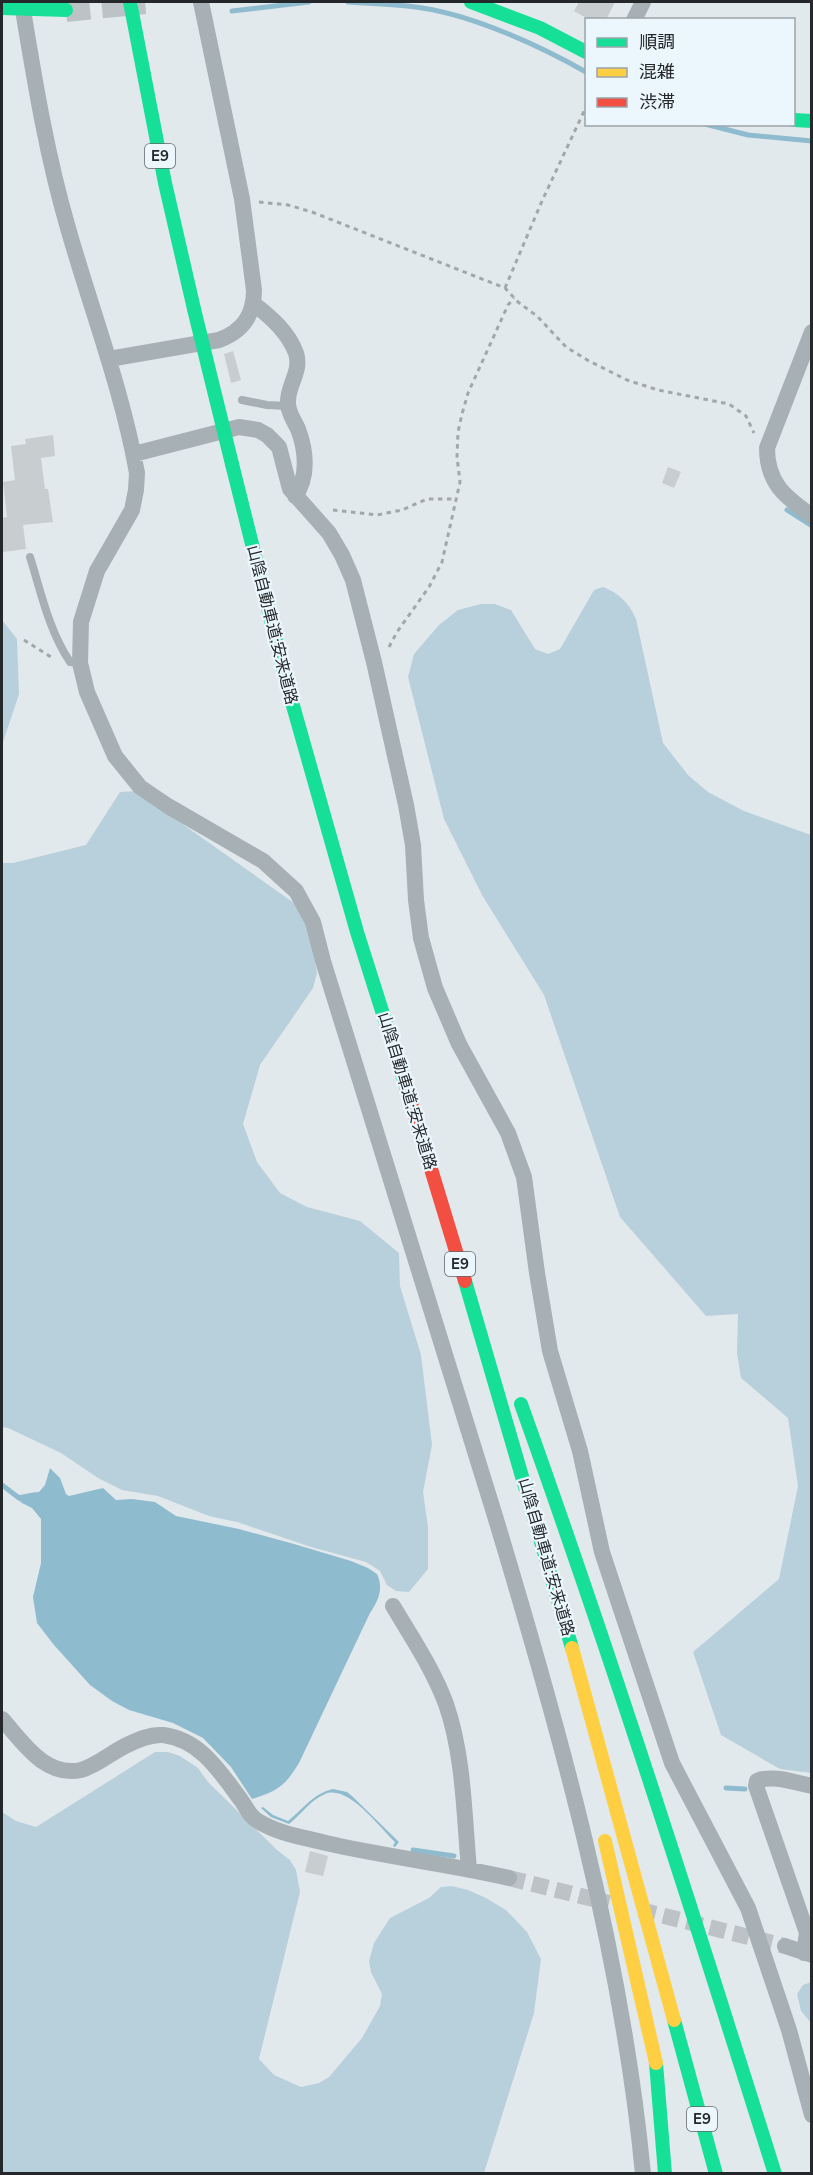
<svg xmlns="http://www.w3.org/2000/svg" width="813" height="2175" viewBox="0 0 813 2175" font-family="'Nunito Sans','Noto Sans JP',sans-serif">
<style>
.green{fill:#b8d0dc}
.water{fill:#8fbbcf}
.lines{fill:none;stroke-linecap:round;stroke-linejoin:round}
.stream{stroke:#8fbbcf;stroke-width:5}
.building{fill:#c8cdcf}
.street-tunnel{stroke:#bcc2c5;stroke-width:16;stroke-dasharray:16 8;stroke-linecap:butt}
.secondary-tunnel{stroke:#bcc2c5;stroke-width:24;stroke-dasharray:24 12;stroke-linecap:butt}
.path{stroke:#a1a8ab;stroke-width:3;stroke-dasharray:4.5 4.5;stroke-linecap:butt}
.lane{stroke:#a7b0b4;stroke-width:8}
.street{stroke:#a7b0b4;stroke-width:16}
.fast{stroke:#16e098;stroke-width:14}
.slow{stroke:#ffcf43;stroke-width:14}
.jam{stroke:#f24e42;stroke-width:14}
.fast-bridge{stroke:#16e098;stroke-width:14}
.labels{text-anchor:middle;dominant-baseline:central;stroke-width:4.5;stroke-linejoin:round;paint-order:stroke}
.shield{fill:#ebf7fd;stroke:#606669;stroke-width:1.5}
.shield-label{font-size:15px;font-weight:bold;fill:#24282a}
.street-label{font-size:16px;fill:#24282a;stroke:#ebf7fd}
</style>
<rect width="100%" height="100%" fill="#e2e9ec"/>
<path class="green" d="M 603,587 C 619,593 629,603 636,619 L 663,743 L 688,775 L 708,792 L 744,811 L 811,835 L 811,1773 L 780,1769 L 721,1735 L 693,1652 L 779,1579 L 798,1486 L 788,1418 L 741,1378 L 737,1353 L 738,1314 L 706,1316 L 620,1217 L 544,995 L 482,895 L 444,819 L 408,677 L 414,654 L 439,625 L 458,610 L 481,604 L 495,604 L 511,610 L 535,649 L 548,654 L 560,649 L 594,590 Z
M 2,620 L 17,639 L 19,694 L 2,745 Z
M 136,791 L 294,903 L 309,929 L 317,973 L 313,988 L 260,1065 L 243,1124 L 257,1162 L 280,1193 L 307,1207 L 360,1221 L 399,1253 L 400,1286 L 421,1355 L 432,1445 L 423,1492 L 428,1527 L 428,1569 L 409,1592 L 396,1591 L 387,1585 L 380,1571 L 366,1562 L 311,1547 L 237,1522 L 209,1516 L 158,1496 L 122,1490 L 98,1478 L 61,1453 L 8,1428 L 2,1427 L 2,863 L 13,863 L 86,845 L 120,792 Z
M 155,1752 L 168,1752 L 180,1756 L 198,1768 L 208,1782 L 277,1850 L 290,1860 L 296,1870 L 300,1892 L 259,2059 L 274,2075 L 301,2087 L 319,2083 L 329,2077 L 362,2038 L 380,2006 L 382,1994 L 371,1972 L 369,1961 L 374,1943 L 390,1918 L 429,1898 L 441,1887 L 452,1886 L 468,1890 L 486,1898 L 506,1910 L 527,1932 L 541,1959 L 534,2013 L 484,2173 L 2,2173 L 2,1812 L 16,1821 L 36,1827 Z
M 811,1982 L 811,2023 L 801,2011 L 797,1994 L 803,1985 Z"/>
<path class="water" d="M 50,1468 L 60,1478 L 66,1494 L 69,1496 L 103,1488 L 116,1500 L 132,1499 L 155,1502 L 176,1516 L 239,1529 L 294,1544 L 351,1561 L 368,1568 L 377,1574 C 384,1589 378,1601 370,1613 L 299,1763 C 285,1786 278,1791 252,1799 L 231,1767 L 203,1738 L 173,1723 L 129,1710 L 112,1701 L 90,1685 L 54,1645 L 37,1623 L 33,1597 L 41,1563 L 41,1519 L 32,1508 L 22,1503 L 13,1495 C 22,1496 30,1492 39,1492 L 45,1485 Z
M 333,1789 L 347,1792 L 353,1797 L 399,1842 L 395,1847 L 393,1846 L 395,1842 C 379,1827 348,1784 325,1794 C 310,1800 301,1815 289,1824 L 271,1817 L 261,1808 L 263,1807 L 273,1815 L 288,1821 C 303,1809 314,1793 333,1789 Z"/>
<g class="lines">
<path class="stream" d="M 348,2 C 373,4 398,4 422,8 C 475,16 540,46 586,72
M 232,11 L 309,2
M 705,124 L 748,135 L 812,141
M 787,510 L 812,526
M 2,1485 L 19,1498
M 726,1788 L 745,1789
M 413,1850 L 454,1856"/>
</g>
<path class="building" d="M 579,2 L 615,2 L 606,20 L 590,20 L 574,11 Z
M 233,351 L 241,380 L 231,383 L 224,354 Z
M 53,435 L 55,456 L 41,458 L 45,489 L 48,489 L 53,522 L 23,525 L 26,549 L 3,552 L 2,518 L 7,517 L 3,482 L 15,480 L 11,446 L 26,444 L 25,439 Z
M 668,467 L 681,472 L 674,488 L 662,483 Z
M 310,1851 L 328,1856 L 323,1876 L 305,1872 Z"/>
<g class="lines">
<path class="street-tunnel" d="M 509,1878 L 609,1903
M 640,1910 L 785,1946"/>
<path class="secondary-tunnel" d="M 66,10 L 145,2"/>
<path class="path" d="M 259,202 L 288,205 L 312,212 L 505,288 L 518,302 L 537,316 L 566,347 L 589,361 L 627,380 L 658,390 L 729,404 L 746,416 L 754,433
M 505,288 L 542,201 L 586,107
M 333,510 L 377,515 L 402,510 L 427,499 L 457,499
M 24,640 L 51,657
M 389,647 L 397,632 L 429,587 L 442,562 L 460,482 L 457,457 L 458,432 L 462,414 L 468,393 L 508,305 L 514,298"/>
<path class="lane" d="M 242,400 L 267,405 L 288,406
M 30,557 C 41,592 49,631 70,662 L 80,663"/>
<path class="street" d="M 23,10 C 35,83 47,156 68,228 C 91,309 122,389 137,473 L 136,490 L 132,510 L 97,571 L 81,622 L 80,663 L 87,692 L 115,756 L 140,787 L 168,806 L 263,861 L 296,891 L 313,922 L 323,961 C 380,1146 439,1330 495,1516 C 559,1728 622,1952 643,2174
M 634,20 L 643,2
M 254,304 C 271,317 288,332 296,353 C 302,372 287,385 288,403 C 288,413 294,420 298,429 C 306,450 309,477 295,496
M 812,332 L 767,448 C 767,483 785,497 812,516
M 109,359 L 219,340 C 243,331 254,315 254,290 L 242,199 L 201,2
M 134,454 L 239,427 L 258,430 L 267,435 L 279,447 L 290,489 L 329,533 L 342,555 L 353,580 L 374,662 L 406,805 L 413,845 L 416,900 L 421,938 L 435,988 L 459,1044 L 508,1133 L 524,1177 L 537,1273 L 550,1351 L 580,1451 L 602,1552 L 672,1763 L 748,1908 L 789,2030 L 812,2115
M 393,1606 C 412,1638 433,1669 446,1704 C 464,1756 464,1815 469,1869
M 2,1719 C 22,1741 45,1778 81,1770 C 96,1766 111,1753 125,1746 C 137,1740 150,1734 163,1735 C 200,1739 221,1773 241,1800 C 246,1807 250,1817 258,1821 C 279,1834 303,1837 326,1843 C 387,1857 449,1864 509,1878
M 785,1946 L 812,1955
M 804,1953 L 807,1933 L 756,1786 L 757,1781 C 772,1774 796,1783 812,1786"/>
<path class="fast" d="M 130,2 L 165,183 L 194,309
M 471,2 L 540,28 L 586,52
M 2,8 L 66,10
M 794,120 L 812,121
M 232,464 L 288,688 L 357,932 L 408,1093
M 465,1281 L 572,1648
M 521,1404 C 612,1658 694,1916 775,2174
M 674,2020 L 716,2174
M 656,2063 L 665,2174"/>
<path class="slow" d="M 572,1648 L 674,2020
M 605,1841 L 656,2063"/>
<path class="jam" d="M 408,1093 L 465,1281"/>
<path class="fast-bridge" d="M 194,309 L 232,464"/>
</g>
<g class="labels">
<g class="shield">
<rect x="145" y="144" width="30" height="24" rx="4.5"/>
<rect x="445" y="1252" width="30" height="24" rx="4.5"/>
<rect x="687" y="2107" width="30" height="24" rx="4.5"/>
</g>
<g class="shield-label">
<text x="160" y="156">E9</text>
<text x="460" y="1264">E9</text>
<text x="702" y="2119">E9</text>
</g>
<g class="street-label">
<text transform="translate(272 625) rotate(76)">山陰自動車道;安来道路</text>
<text transform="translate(407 1091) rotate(73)">山陰自動車道;安来道路</text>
<text transform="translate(546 1557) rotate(74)">山陰自動車道;安来道路</text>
</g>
</g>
<rect width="813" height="2175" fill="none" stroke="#24282a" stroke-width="6"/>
<rect x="585" y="18" width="210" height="108" fill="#ebf7fd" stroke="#9ba4a9" stroke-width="1.5"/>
<rect x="597" y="38" width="30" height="9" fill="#16e098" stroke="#9ba4a9" stroke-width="1.5"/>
<text x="639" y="48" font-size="18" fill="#24282a">順調</text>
<rect x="597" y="68" width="30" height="9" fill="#ffcf43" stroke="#9ba4a9" stroke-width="1.5"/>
<text x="639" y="78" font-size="18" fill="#24282a">混雑</text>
<rect x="597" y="98" width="30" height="9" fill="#f24e42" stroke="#9ba4a9" stroke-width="1.5"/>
<text x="639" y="108" font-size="18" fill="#24282a">渋滞</text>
</svg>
